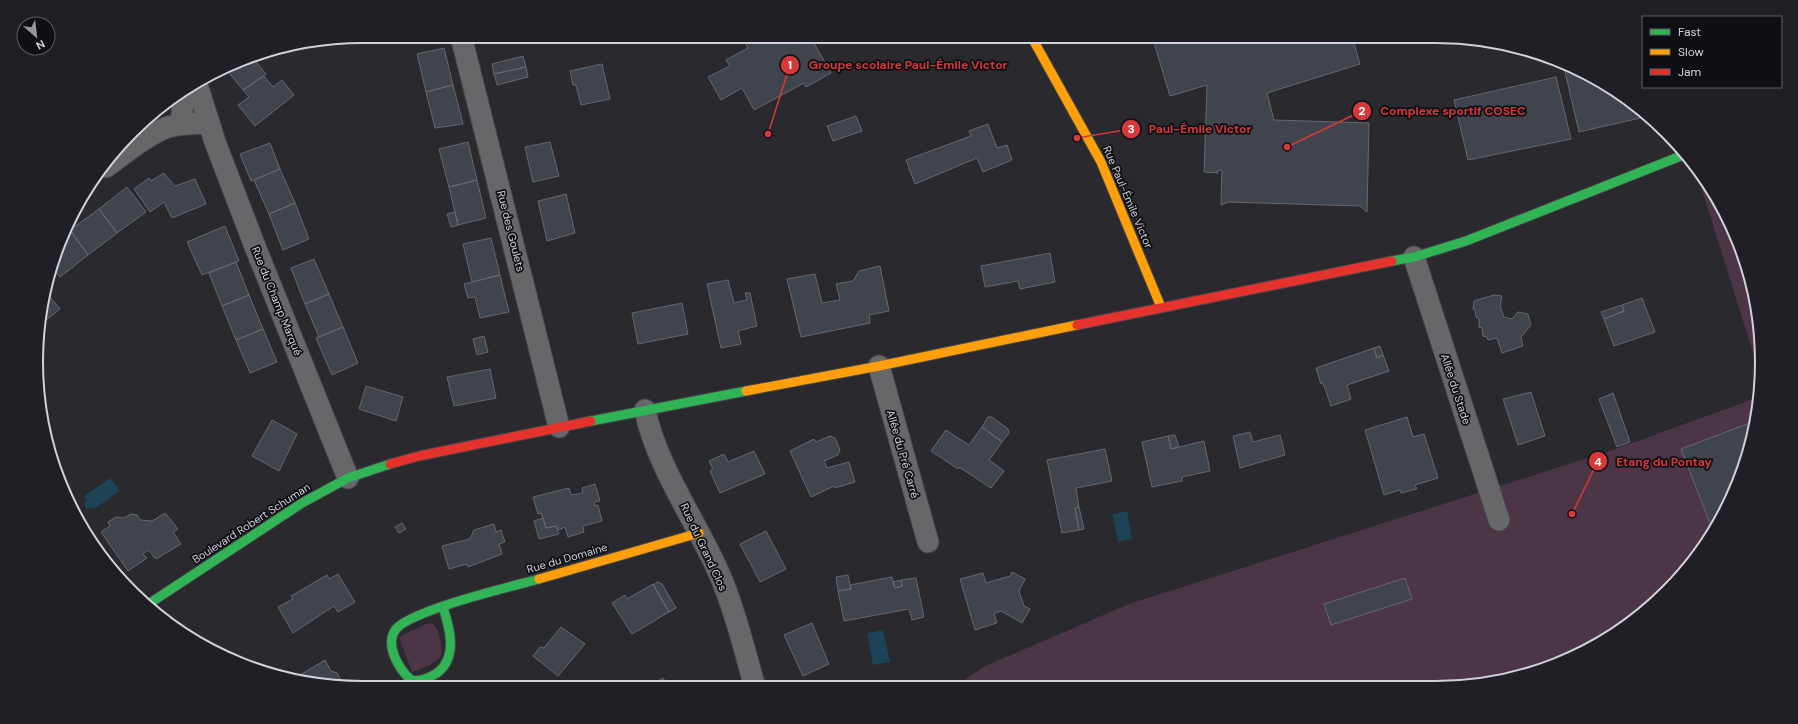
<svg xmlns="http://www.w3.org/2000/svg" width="1798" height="724" viewBox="0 0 1798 724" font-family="'DM Sans',sans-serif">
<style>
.green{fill:#4c3545}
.water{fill:#1c4456}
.building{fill:#40444c;stroke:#67686d}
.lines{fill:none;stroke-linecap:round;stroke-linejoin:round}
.street-casing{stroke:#454549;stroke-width:23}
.fast-casing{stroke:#454549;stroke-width:11}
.slow-casing{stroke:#454549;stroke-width:11}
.jam-casing{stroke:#454549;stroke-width:11}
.street{stroke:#676669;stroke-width:21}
.fast{stroke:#30b455;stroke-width:9}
.slow{stroke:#ff9f0a;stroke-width:9}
.jam{stroke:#e5322d;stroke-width:9}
.labels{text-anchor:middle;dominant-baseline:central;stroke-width:3.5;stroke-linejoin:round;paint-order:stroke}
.street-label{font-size:11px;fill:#d1d1d9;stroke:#0f1015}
.rim{fill:none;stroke:#d1d1d9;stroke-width:2}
.leader{fill:none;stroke:#d6393a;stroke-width:1.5}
.callout-dot{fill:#d6393a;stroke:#0f1015;stroke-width:1.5}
.mark-label{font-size:12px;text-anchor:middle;font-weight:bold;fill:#fff}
.callout-label{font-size:12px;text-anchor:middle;font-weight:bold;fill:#d6393a;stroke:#0f1015;stroke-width:3.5;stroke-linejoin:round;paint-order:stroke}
</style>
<rect width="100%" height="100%" fill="#29292e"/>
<path class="green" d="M 1702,175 L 1728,218 L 1751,277 L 1761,340 L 1760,375 L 1698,177 Z
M 1759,397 L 1745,467 L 1707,543 L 1651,607 L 1580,654 L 1479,685 L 954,687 L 985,666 L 1129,604 L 1613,450 Z
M 432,623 C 439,628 443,646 441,655 C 440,661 418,671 412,672 L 399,637 L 426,624 Z"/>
<path class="water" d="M 110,478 L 120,491 L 94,509 L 92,507 L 87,509 L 84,505 L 87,500 L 84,496 Z
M 1127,511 L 1132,539 L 1118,542 L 1112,514 Z
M 883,630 L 890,662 L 873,665 L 867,633 Z"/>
<path class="building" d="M 561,36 L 591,36 L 591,37 L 563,44 Z
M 736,36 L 810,36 L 831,73 L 806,87 L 804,83 L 754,110 L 742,88 L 721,100 L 708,77 L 730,66 L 726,60 L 748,48 L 744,41 L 739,43 Z
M 1124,36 L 1150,36 L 1126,43 Z
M 1152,36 L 1352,36 L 1360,64 L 1267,93 L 1274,120 L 1369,123 L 1367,212 L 1360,206 L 1228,202 L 1221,205 L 1222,170 L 1217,171 L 1218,173 L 1204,172 L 1207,85 L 1170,96 Z
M 444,48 L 453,85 L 426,92 L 417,54 Z
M 251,56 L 266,74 L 243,90 L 225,68 Z
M 523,56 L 526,67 L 494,74 L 492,64 Z
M 1563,63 L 1599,80 L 1649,116 L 1579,132 Z
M 602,64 L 610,99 L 581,105 L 576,85 L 573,85 L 570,71 Z
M 526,67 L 528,77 L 497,85 L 494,74 Z
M 264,76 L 273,87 L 282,80 L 294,95 L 255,126 L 238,105 L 249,97 L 243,90 Z
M 1556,77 L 1571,139 L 1468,160 L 1454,100 Z
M 453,85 L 463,124 L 435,128 L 426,92 Z
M 856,116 L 862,131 L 833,141 L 827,126 Z
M 988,124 L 997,148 L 1007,145 L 1012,160 L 983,172 L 977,158 L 915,184 L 906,160 L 971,136 L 969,131 Z
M 468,142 L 477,180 L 449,187 L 439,149 Z
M 550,142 L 559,176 L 533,182 L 525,147 Z
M 270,143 L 280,169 L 251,181 L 240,154 Z
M 280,169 L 295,203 L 269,214 L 254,180 Z
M 164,173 L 175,186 L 195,179 L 206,204 L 172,218 L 164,202 L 150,212 L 134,189 L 149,178 L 151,181 Z
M 477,180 L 486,218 L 458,225 L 449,187 Z
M 127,187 L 146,212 L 117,233 L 99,209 Z
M 566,194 L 575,233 L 547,241 L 538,201 Z
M 295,203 L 309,239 L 283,250 L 269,214 Z
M 99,209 L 117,233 L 88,255 L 70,230 Z
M 455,212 L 458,225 L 451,227 L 447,214 Z
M 225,226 L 239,261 L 202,275 L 187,242 Z
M 70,230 L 88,255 L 60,277 L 51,265 L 63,235 Z
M 491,238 L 500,275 L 472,282 L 463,244 Z
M 1050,253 L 1055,282 L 1020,289 L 1018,281 L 985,287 L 981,266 Z
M 314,259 L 329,294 L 305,304 L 291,268 Z
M 236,262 L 249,295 L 222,306 L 209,273 Z
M 880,266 L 889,311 L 869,315 L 870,323 L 801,337 L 787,279 L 815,274 L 822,303 L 840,300 L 836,284 L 853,281 L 859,271 Z
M 500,275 L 509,312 L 480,318 L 475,297 L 468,298 L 464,284 Z
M 728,280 L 734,303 L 747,300 L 745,293 L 750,293 L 757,326 L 738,331 L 741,344 L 721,348 L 707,284 Z
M 45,291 L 60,309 L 39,326 L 39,319 Z
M 329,294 L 343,327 L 319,337 L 305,304 Z
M 249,295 L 263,329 L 236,340 L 222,306 Z
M 1494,295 L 1502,296 L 1500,306 L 1504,317 L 1512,319 L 1518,312 L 1528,314 L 1531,325 L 1521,337 L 1523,346 L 1502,353 L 1497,338 L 1488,340 L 1487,337 L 1483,336 L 1482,328 L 1479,327 L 1479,319 L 1476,317 L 1475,310 L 1473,309 L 1474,301 Z
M 1642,298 L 1655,332 L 1614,346 L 1604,319 L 1624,311 L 1622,305 Z
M 682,303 L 688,334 L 638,344 L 632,313 Z
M 1622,305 L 1624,311 L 1604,319 L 1601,312 Z
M 343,327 L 358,363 L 332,375 L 316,338 Z
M 263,329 L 277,362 L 250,373 L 236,340 Z
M 484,336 L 488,352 L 477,355 L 473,339 Z
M 1380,346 L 1383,355 L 1377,358 L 1374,348 Z
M 1374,348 L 1377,358 L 1383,355 L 1389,371 L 1347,385 L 1351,399 L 1331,406 L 1323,383 L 1321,384 L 1316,368 Z
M 490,369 L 496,398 L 454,406 L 447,377 Z
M 366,386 L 403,397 L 396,421 L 359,409 Z
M 1531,392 L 1545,436 L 1518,445 L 1503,399 Z
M 1613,393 L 1630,442 L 1617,447 L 1599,399 Z
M 988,417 L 992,417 L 1008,429 L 1009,433 L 1002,442 L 982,427 Z
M 1407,417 L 1413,437 L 1424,434 L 1438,478 L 1415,485 L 1417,489 L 1401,493 L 1400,490 L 1384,495 L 1365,430 Z
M 272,420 L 297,434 L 279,471 L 252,456 Z
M 1755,421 L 1745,467 L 1713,531 L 1681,449 Z
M 982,427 L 1002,442 L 989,460 L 1004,471 L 991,488 L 959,467 L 958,469 L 931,451 L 946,430 L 969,445 Z
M 1250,432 L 1253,442 L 1280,435 L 1285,455 L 1240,468 L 1233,436 Z
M 1175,435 L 1179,447 L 1171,449 L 1168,436 Z
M 830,436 L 835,438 L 840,450 L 838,455 L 824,461 L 827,468 L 849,462 L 855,482 L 835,488 L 834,486 L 811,497 L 790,451 L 814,439 L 816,442 Z
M 1168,436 L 1171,449 L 1204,441 L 1210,471 L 1182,477 L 1182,481 L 1152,487 L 1142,442 Z
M 1105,449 L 1112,481 L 1076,488 L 1079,507 L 1075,508 L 1079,530 L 1062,533 L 1047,460 Z
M 754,451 L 765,474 L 720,493 L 710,471 L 713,469 L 709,461 L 724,454 L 728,462 Z
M 595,484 L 600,501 L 594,502 L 595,506 L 598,505 L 602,521 L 583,526 L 584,532 L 568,537 L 565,527 L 558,530 L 556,526 L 546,528 L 541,513 L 538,514 L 533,497 L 569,488 L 571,495 L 583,493 L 582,488 Z
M 1079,507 L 1084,529 L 1079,530 L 1075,508 Z
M 165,513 L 178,529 L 173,532 L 181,544 L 156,559 L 148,550 L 143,554 L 147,558 L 128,571 L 101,532 L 110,526 L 108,522 L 116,517 L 124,518 L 131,514 L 137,515 L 140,520 L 152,521 Z
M 543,518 L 546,528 L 556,526 L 559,534 L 539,539 L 534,521 Z
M 402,523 L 406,529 L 399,533 L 395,527 Z
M 494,524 L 496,532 L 501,530 L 505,542 L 499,544 L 502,554 L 468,567 L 467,564 L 449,569 L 442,546 L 470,539 L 474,530 Z
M 766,531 L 786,569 L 760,582 L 740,544 Z
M 1012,572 L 1025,579 L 1019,591 L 1024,606 L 1030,609 L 1022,623 L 1001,611 L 994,613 L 997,623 L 975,630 L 960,579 L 983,573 L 986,583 L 1010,576 Z
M 338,574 L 355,602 L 338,612 L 334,606 L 293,633 L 278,607 L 293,599 L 291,596 L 327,575 L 329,579 Z
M 848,575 L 851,589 L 838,591 L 836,577 Z
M 892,577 L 895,588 L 902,586 L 901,580 L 916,578 L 924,617 L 912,620 L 909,609 L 844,621 L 838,591 L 851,589 L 850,585 Z
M 1405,578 L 1412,599 L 1331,625 L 1324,604 Z
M 901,580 L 902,586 L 895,588 L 893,582 Z
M 658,582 L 662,584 L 676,608 L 669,612 L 653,585 Z
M 653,584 L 669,612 L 632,634 L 612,603 L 625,595 L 627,599 Z
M 812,623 L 829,664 L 803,676 L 784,635 Z
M 561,627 L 585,644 L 558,676 L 533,656 L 540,647 L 544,648 Z
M 325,660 L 331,671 L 337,673 L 344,685 L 297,677 Z
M 663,678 L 669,687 L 647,687 Z"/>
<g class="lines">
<g class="street-casing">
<path id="street" d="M 461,36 L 559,427
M 193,84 L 199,91 L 215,142 L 256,249 L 348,478
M 184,90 L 182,114 L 185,124
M 106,167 C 124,154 142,138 163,129 C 176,123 194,124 208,123
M 1414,257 L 1499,520
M 879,366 L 928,542
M 645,410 C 656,465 696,521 719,573 C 735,610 744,649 755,687"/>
</g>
<g class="fast-casing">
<path id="fast" d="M 1392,261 L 1414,257 L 1466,241 L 1686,154
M 591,421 L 746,391
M 147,605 L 302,503 L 348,478 L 390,464
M 443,607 C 450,629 458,657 437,673 C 429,678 420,682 411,680 C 399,669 384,645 396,629 C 412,610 510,587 539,579"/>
</g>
<g class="slow-casing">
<path id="slow" d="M 1031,36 L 1101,162 L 1161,307
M 746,391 L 879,366 L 1077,325
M 539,579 L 699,533"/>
</g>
<g class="jam-casing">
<path id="jam" d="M 1077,325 L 1392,261
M 390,464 L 419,456 L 591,421"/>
</g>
<use href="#street" class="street"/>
<use href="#fast" class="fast"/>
<use href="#slow" class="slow"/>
<use href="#jam" class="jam"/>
</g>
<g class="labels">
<g class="street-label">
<text transform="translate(1128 197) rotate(67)">Rue Paul-Émile Victor</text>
<text transform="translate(511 231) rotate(76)">Rue des Goulets</text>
<text transform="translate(277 301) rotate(68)">Rue du Champ Marqué</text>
<text transform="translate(1456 389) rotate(72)">Allée du Stade</text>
<text transform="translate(903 454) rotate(74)">Allée du Pré Carré</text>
<text transform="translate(251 523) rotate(-33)">Boulevard Robert Schuman</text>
<text transform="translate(704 547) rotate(65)">Rue du Grand Clos</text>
<text transform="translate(567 558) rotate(-16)">Rue du Domaine</text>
</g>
</g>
<path d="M0 0H1798V724H0ZM362 43H1436A319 319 0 0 1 1755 362V362A319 319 0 0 1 1436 681H362A319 319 0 0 1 43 362V362A319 319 0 0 1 362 43Z" fill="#1f1f25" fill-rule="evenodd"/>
<path class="rim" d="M362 43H1436A319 319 0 0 1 1755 362V362A319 319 0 0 1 1436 681H362A319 319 0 0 1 43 362V362A319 319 0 0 1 362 43Z"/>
<path class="leader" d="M768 134L790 65M1287 147L1362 111M1077 138L1131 129M1572 514L1598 461"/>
<g class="callout-dot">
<circle cx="768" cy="134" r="4"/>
<circle cx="1287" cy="147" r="4"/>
<circle cx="1077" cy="138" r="4"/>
<circle cx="1572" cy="514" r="4"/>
<circle cx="790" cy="65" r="10"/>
<circle cx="1362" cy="111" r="10"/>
<circle cx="1131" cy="129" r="10"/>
<circle cx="1598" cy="461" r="10"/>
</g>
<g class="mark-label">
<text x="790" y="69">1</text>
<text x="1362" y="115">2</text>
<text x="1131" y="133">3</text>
<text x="1598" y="466">4</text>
</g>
<g class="callout-label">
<text x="908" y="69">Groupe scolaire Paul-Émile Victor</text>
<text x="1453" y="115">Complexe sportif COSEC</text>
<text x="1200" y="133">Paul-Émile Victor</text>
<text x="1664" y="466">Etang du Pontay</text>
</g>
<rect x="1642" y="16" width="140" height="72" fill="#0f1015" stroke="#5d5d63"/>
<rect x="1650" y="29" width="20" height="6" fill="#30b455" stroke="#5d5d63"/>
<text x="1678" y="36" font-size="12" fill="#d1d1d9">Fast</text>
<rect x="1650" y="49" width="20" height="6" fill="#ff9f0a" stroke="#5d5d63"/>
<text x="1678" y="56" font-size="12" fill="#d1d1d9">Slow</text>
<rect x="1650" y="69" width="20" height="6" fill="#e5322d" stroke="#5d5d63"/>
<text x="1678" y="76" font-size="12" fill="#d1d1d9">Jam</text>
<g transform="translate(36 36) rotate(152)"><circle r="19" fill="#0f1015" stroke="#5d5d63"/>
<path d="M0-3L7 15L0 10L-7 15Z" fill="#96969d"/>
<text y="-6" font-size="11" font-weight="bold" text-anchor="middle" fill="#d1d1d9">N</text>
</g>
</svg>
